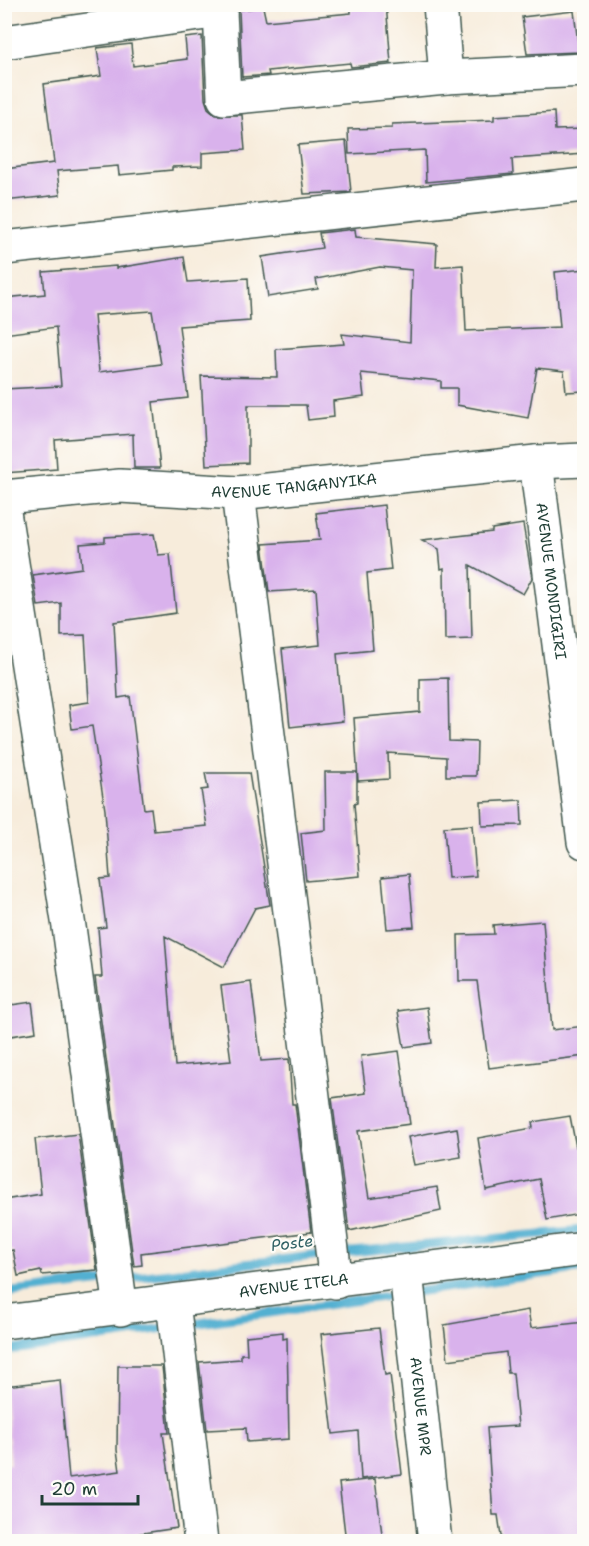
<svg xmlns="http://www.w3.org/2000/svg" width="589" height="1546" viewBox="0 0 589 1546" font-family="'Shantell Sans',sans-serif">
<style>
.lines{fill:none;stroke-linecap:round;stroke-linejoin:round}
.stream{stroke:#52b0d1;stroke-width:9}
.building{fill:#d9b2ec;fill-rule:evenodd}
.minor-casing{stroke:#3f574d;stroke-width:36}
.minor{stroke:#fff;stroke-width:33}
.labels{text-anchor:middle;dominant-baseline:central;stroke-width:4.5;stroke-linejoin:round;paint-order:stroke}
.street-label{font-size:15px;fill:#1f3d34;stroke:#fdfcf7}
.water-label{font-size:16px;font-style:italic;fill:#2e6063;stroke:#fdfcf7}
</style>
<rect width="100%" height="100%" fill="#fdfcf7"/>
<filter id="ink" filterUnits="userSpaceOnUse"><feTurbulence type="fractalNoise" baseFrequency=".0167" numOctaves="2"/><feDisplacementMap in="SourceGraphic" scale="12" xChannelSelector="R" yChannelSelector="G"/><feConvolveMatrix kernelMatrix="1 2 1 2 8 2 1 2 1" color-interpolation-filters="sRGB"/></filter>
<filter id="wash" filterUnits="userSpaceOnUse"><feTurbulence type="fractalNoise" baseFrequency=".008" numOctaves="4" result="noise"/><feDisplacementMap in="SourceGraphic" scale="24" xChannelSelector="R" yChannelSelector="G"/><feGaussianBlur stdDeviation="1.35" result="paint"/><feColorMatrix in="noise" values="0 0 0 0 0 0 0 0 0 0 0 0 0 0 0 0 0 1.4 0 .05"/><feComposite in="paint" operator="in"/></filter>
<g filter="url(#wash)">
<rect width="100%" height="100%" fill="#f7ecdb"/>
<g class="lines">
<path class="stream" d="M 4,1293 L 320,1255 L 584,1230
M 4,1351 L 584,1268"/>
</g>
<g id="blocks">
<path class="building" d="M 351,4 L 386,4 L 391,63 L 351,67 L 350,63 L 268,71 L 269,75 L 242,77 L 239,10 L 263,7 L 266,21 L 351,13 Z
M 574,11 L 579,52 L 527,54 L 522,17 Z
M 202,36 L 205,99 L 208,108 L 216,115 L 242,115 L 245,150 L 202,153 L 202,166 L 172,167 L 172,170 L 119,175 L 118,166 L 57,171 L 60,195 L 4,201 L 4,169 L 54,163 L 44,84 L 101,76 L 97,48 L 131,44 L 133,66 L 187,59 L 185,38 Z
M 554,112 L 555,130 L 585,129 L 585,154 L 512,159 L 513,174 L 426,182 L 425,150 L 349,154 L 348,129 L 392,128 L 392,124 L 494,120 L 494,116 Z
M 346,141 L 351,192 L 304,194 L 298,145 Z
M 355,229 L 356,237 L 437,244 L 436,267 L 463,265 L 466,331 L 560,327 L 555,272 L 585,269 L 585,391 L 566,392 L 564,371 L 537,368 L 528,418 L 457,405 L 457,388 L 441,388 L 441,381 L 361,373 L 364,397 L 333,401 L 334,417 L 308,420 L 306,405 L 248,405 L 248,463 L 206,465 L 201,376 L 277,377 L 276,349 L 344,344 L 342,334 L 410,342 L 412,270 L 380,267 L 316,279 L 318,289 L 268,297 L 262,257 L 322,248 L 319,233 Z
M 184,257 L 188,282 L 248,278 L 250,321 L 179,326 L 188,398 L 153,402 L 160,468 L 134,468 L 133,434 L 55,440 L 57,469 L 4,473 L 4,389 L 61,386 L 56,327 L 4,334 L 4,298 L 45,294 L 43,272 L 116,266 L 116,268 ZM 152,311 L 161,364 L 99,372 L 94,315 Z
M 384,505 L 391,570 L 367,573 L 373,650 L 337,654 L 343,721 L 290,727 L 282,649 L 320,645 L 316,589 L 269,592 L 263,544 L 320,540 L 316,513 Z
M 523,524 L 532,578 L 523,594 L 470,565 L 472,639 L 445,640 L 444,568 L 441,569 L 439,549 L 422,540 L 492,532 L 492,529 Z
M 154,534 L 158,555 L 170,554 L 176,613 L 114,622 L 118,698 L 130,696 L 144,809 L 151,808 L 154,831 L 207,826 L 201,790 L 208,789 L 205,773 L 249,773 L 270,905 L 255,908 L 224,967 L 165,936 L 175,1066 L 231,1061 L 221,986 L 251,982 L 261,1061 L 289,1059 L 292,1104 L 295,1104 L 311,1232 L 141,1253 L 142,1265 L 134,1266 L 95,977 L 102,977 L 98,928 L 106,927 L 100,879 L 110,878 L 105,810 L 92,726 L 72,729 L 69,705 L 89,702 L 85,635 L 61,636 L 61,603 L 38,606 L 33,575 L 82,568 L 80,544 L 105,542 L 105,537 Z
M 448,678 L 449,741 L 477,742 L 476,776 L 446,776 L 446,757 L 388,753 L 389,779 L 358,781 L 354,718 L 420,712 L 420,679 Z
M 325,772 L 357,772 L 357,803 L 354,804 L 360,876 L 306,881 L 301,833 L 326,830 Z
M 521,800 L 522,825 L 482,826 L 481,802 Z
M 472,825 L 476,876 L 448,878 L 444,827 Z
M 409,874 L 414,927 L 387,929 L 382,877 Z
M 543,921 L 552,1030 L 585,1026 L 585,1056 L 489,1068 L 477,981 L 459,981 L 458,935 L 494,934 L 493,925 Z
M 32,1002 L 36,1032 L 4,1037 L 4,1006 Z
M 427,1007 L 432,1043 L 404,1047 L 398,1011 Z
M 399,1051 L 410,1124 L 358,1131 L 369,1198 L 437,1187 L 441,1211 L 349,1231 L 332,1098 L 366,1093 L 361,1056 Z
M 570,1116 L 576,1147 L 585,1145 L 585,1213 L 547,1220 L 539,1179 L 486,1190 L 478,1138 L 533,1128 L 532,1122 Z
M 457,1128 L 461,1157 L 414,1165 L 408,1137 Z
M 78,1134 L 97,1270 L 42,1275 L 41,1271 L 18,1276 L 13,1250 L 4,1252 L 4,1200 L 41,1194 L 35,1139 Z
M 528,1310 L 531,1328 L 585,1322 L 585,1542 L 502,1542 L 498,1515 L 493,1515 L 487,1428 L 518,1426 L 513,1373 L 508,1373 L 506,1352 L 448,1360 L 444,1325 Z
M 379,1328 L 385,1375 L 390,1374 L 402,1474 L 361,1479 L 358,1431 L 333,1434 L 321,1334 Z
M 283,1332 L 283,1339 L 287,1338 L 289,1439 L 247,1442 L 246,1428 L 207,1430 L 199,1362 L 241,1359 L 241,1354 L 247,1354 L 246,1336 Z
M 118,1366 L 162,1366 L 169,1433 L 163,1433 L 177,1528 L 130,1535 L 131,1542 L 4,1542 L 4,1465 L 11,1464 L 4,1386 L 60,1380 L 69,1478 L 120,1471 L 117,1450 Z
M 375,1479 L 383,1542 L 346,1542 L 339,1483 Z"/>
</g>
</g>
<g filter="url(#ink)">
<use href="#blocks" fill-opacity="0" stroke="#3f574d" stroke-width="1.5"/>
<g class="lines">
<g class="minor-casing">
<g id="minor">
<path d="M 440,4 L 446,77"/>
<path d="M 220,11 L 224,98 L 446,77 L 584,70"/>
<path d="M 4,42 L 220,11 L 220,4"/>
<path d="M 4,248 L 584,185"/>
<path id="s1" d="M 536,462 L 584,842"/>
<path d="M 238,493 L 336,1282"/>
<path id="s2" d="M 4,497 L 120,486 L 238,493 L 536,462 L 584,460"/>
<path d="M 4,512 L 69,927 L 121,1309"/>
<path id="s3" d="M 406,1272 L 435,1542"/>
<path d="M 173,1302 L 201,1542"/>
<path id="s4" d="M 4,1322 L 584,1249"/>
</g>
</g>
<use href="#minor" class="minor"/>
</g>
</g>
<g class="labels">
<g class="street-label">
<text stroke="none"><textPath href="#s2" startOffset="291">AVENUE TANGANYIKA</textPath></text>
<text stroke="none"><textPath href="#s1" startOffset="120">AVENUE MONDIGIRI</textPath></text>
<text stroke="none"><textPath href="#s4" startOffset="292">AVENUE ITELA</textPath></text>
<text stroke="none"><textPath href="#s3" startOffset="135">AVENUE MPR</textPath></text>
</g>
<g class="water-label">
<text transform="translate(292 1243) rotate(-7)">Poste</text>
</g>
</g>
<rect width="589" height="1546" fill="none" stroke="#fdfcf7" stroke-width="24"/>
<path d="M42 1495v9h96v-9" fill="none" stroke="#1f3d34" stroke-width="3"/>
<text x="51" y="1495" font-size="18" fill="#1f3d34" stroke="#fdfcf7" stroke-width="4.5" paint-order="stroke">20 m</text>
</svg>
